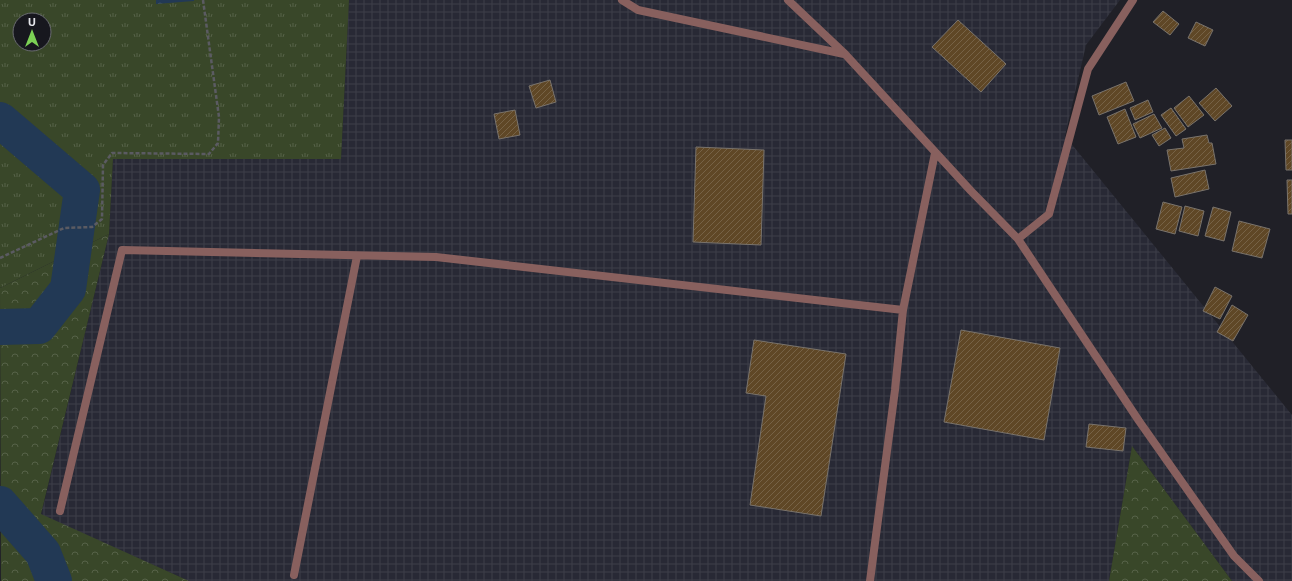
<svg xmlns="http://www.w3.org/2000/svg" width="1292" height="581" viewBox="0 0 1292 581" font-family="'Noto Sans',sans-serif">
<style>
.industrial{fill:url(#industrial-grid)}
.grass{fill:url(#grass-tufts);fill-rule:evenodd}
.forest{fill:url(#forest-crowns)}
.water{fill:url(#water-ripples)}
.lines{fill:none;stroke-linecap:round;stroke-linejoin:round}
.river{stroke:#223955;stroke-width:36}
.building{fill:url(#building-hatch);stroke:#79736c}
.path{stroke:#5b5b62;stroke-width:2.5;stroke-dasharray:4 2;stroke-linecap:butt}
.lane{stroke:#88605e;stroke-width:8}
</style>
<defs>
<pattern id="industrial-grid" width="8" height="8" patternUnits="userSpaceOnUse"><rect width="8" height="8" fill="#282935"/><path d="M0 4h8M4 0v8" fill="none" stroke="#3d3e49"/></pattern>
<pattern id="grass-tufts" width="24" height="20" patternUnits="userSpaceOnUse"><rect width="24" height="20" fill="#394729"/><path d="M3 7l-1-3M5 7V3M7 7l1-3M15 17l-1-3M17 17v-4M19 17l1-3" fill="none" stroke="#566248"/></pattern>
<pattern id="forest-crowns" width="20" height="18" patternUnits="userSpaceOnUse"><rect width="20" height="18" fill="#394729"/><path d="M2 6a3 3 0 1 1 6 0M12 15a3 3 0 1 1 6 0" fill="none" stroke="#566248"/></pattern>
<pattern id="water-ripples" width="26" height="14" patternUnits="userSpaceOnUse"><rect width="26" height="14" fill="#223955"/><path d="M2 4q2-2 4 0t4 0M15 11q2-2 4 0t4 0" fill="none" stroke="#42566e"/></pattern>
<pattern id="building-hatch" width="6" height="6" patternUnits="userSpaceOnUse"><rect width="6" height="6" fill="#5f4726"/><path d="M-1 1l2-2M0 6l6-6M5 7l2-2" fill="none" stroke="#766246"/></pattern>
</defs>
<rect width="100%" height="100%" fill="#202027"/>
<path class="industrial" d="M 349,0 L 1120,0 L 1086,45 L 1065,136 L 1292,415 L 1292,581 L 1232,581 L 1132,446 L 1109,581 L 189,581 L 41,515 L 109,234 L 113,159 L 341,159 Z"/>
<path class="grass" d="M 0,0 L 349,0 L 341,159 L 113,159 L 109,234 L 0,288 ZM 20,20 L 44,20 L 44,44 L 20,44 Z"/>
<path class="forest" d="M 109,234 L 41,514 L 189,581 L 1,581 L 0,288 Z
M 1132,446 L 1232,581 L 1109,581 Z"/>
<path class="water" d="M 156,0 L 194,0 L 194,1 L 156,4 Z"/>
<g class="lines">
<path class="river" d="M 0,120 L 82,190 L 68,289 L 39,326 L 0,327
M 0,504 L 43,553 L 54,581"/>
</g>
<path class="building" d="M 1163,11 L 1179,24 L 1170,35 L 1153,22 Z
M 958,20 L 1006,64 L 981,92 L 932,47 Z
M 1196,22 L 1213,30 L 1205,46 L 1188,38 Z
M 550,80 L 556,102 L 536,108 L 529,86 Z
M 1126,82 L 1134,101 L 1099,115 L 1092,96 Z
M 1216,88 L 1232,106 L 1215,121 L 1199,103 Z
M 1189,96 L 1204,115 L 1188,127 L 1174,108 Z
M 1148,100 L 1153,112 L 1135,120 L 1130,108 Z
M 1171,108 L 1186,129 L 1176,136 L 1161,115 Z
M 1125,109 L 1136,137 L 1118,144 L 1107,117 Z
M 515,110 L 520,135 L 499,139 L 494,114 Z
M 1154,114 L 1162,128 L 1140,138 L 1133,124 Z
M 1165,128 L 1171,138 L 1159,146 L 1152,135 Z
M 1207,135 L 1209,143 L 1212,143 L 1216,164 L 1171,171 L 1167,150 L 1184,148 L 1182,139 Z
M 1285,140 L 1292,140 L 1292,170 L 1286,170 Z
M 696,147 L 764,150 L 761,245 L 693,242 Z
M 1205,170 L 1209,189 L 1175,197 L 1171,178 Z
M 1287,180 L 1292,180 L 1292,214 L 1288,214 Z
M 1163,202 L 1182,207 L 1175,234 L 1156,229 Z
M 1185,206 L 1204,211 L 1198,236 L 1179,231 Z
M 1213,207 L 1231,212 L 1224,241 L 1205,236 Z
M 1239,221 L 1270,229 L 1262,258 L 1232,251 Z
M 1215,287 L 1232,296 L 1220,319 L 1203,311 Z
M 1232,305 L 1248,315 L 1233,341 L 1217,332 Z
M 961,330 L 1060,348 L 1044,440 L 944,422 Z
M 754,340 L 846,354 L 821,516 L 750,505 L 766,396 L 746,393 Z
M 1089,424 L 1126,428 L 1123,451 L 1086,447 Z"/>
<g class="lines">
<path class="path" d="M 0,258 L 64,228 L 92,227 L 102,219 L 103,165 L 112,153 L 209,154 L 218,143 L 219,117 L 203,0"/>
<path class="lane" d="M 622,0 L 638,10 L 844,54
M 788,0 L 845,54 L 971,191 L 1018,239 L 1139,421 L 1234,556 L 1259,581
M 1018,239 L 1049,214 L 1088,69 L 1133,0
M 60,511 L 122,250 L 436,257 L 903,310
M 294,575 L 357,256
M 870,581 L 895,390 L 903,310 L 935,153"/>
</g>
<g transform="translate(32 32)"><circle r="19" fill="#17171e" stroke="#696a70"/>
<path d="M0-3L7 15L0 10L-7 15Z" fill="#7cd155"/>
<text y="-6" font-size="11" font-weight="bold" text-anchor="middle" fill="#e5e6eb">U</text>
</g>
</svg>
